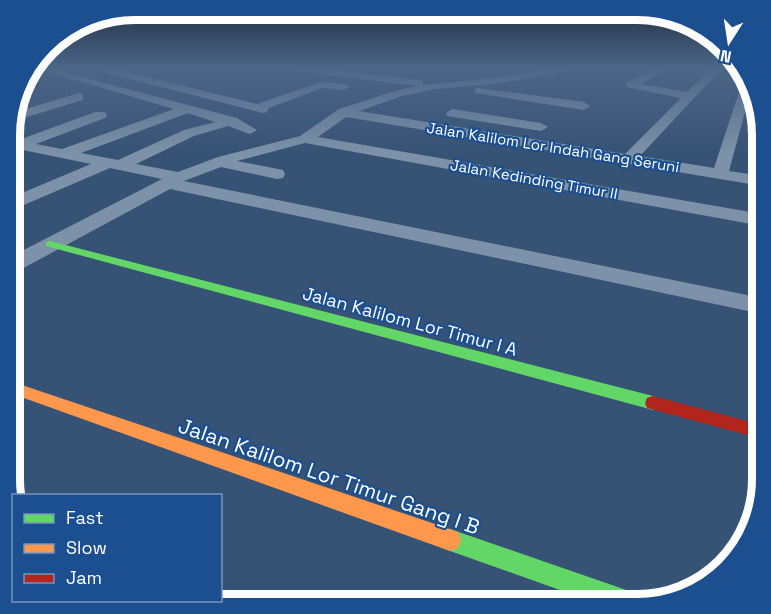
<svg xmlns="http://www.w3.org/2000/svg" width="771" height="614" viewBox="0 0 771 614" font-family="'Space Grotesk',sans-serif">
<style>
.lines{fill:none;stroke-linecap:round;stroke-linejoin:round}
.street{fill:#7d92a8;fill-rule:evenodd}
.fast{fill:#63d668;fill-rule:evenodd}
.slow{fill:#ff974d;fill-rule:evenodd}
.jam{fill:#b3261e;fill-rule:evenodd}
.labels{text-anchor:middle;dominant-baseline:central;stroke-width:4.5;stroke-linejoin:round;paint-order:stroke}
.far-street-label{font-size:15px;fill:#fff;stroke:#1b4f8f}
.street-label{font-size:18px;fill:#fff;stroke:#1b4f8f}
.near-street-label{font-size:21px;fill:#fff;stroke:#1b4f8f}
.rim{fill:none;stroke:#fff;stroke-width:8}
</style>
<rect width="100%" height="100%" fill="#365274"/>
<g class="lines">
<path class="street" d="M 34,68 L 49,68 L 237,118 L 257,130 L 250,134 L 228,126 L 194,136 L 136,164 L 178,172 L 218,157 L 300,136 L 339,109 L 395,91 L 417,86 L 298,71 L 293,68 L 319,68 L 419,80 L 423,81 L 423,85 L 494,78 L 552,68 L 572,68 L 567,71 L 494,84 L 436,89 L 402,96 L 359,111 L 625,154 L 681,98 L 626,87 L 626,83 L 659,68 L 671,68 L 641,84 L 687,92 L 712,68 L 722,68 L 640,156 L 714,168 L 743,80 L 746,77 L 752,86 L 729,171 L 762,176 L 762,186 L 346,117 L 318,137 L 762,214 L 762,226 L 305,143 L 237,161 L 283,170 L 285,174 L 283,178 L 277,179 L 221,167 L 184,181 L 762,298 L 762,314 L 170,189 L 18,271 L 10,273 L 10,257 L 162,179 L 110,168 L 10,211 L 10,198 L 91,164 L 13,148 L 10,145 L 13,142 L 95,112 L 105,112 L 107,115 L 105,118 L 36,144 L 62,149 L 174,109 ZM 188,113 L 215,122 L 184,130 L 118,160 L 81,153 Z
M 111,68 L 257,104 L 321,82 L 344,84 L 350,87 L 344,90 L 322,88 L 269,108 L 267,112 L 263,113 L 107,73 L 106,71 Z
M 479,88 L 584,102 L 590,106 L 584,110 L 475,93 L 475,89 Z
M 79,93 L 83,94 L 83,100 L 10,122 L 12,113 Z
M 452,109 L 541,123 L 548,127 L 541,131 L 447,116 L 446,113 Z"/>
<path class="fast" d="M 50,241 L 653,396 L 659,398 L 661,403 L 659,408 L 653,410 L 46,246 L 46,242 Z
M 450,529 L 635,593 L 643,597 L 646,603 L 602,605 L 450,551 L 442,548 L 439,540 L 442,532 Z"/>
<path class="slow" d="M 10,381 L 450,529 L 458,532 L 461,540 L 458,548 L 450,551 L 10,393 Z"/>
<path class="jam" d="M 653,396 L 762,425 L 762,439 L 647,408 L 645,403 L 647,398 Z"/>
</g>
<linearGradient id="sky" x2="0" y2="1"><stop stop-color="#1e2d40"/><stop offset="0.44" stop-color="#4c6688"/><stop offset="1" stop-color="#4c6688" stop-opacity="0"/></linearGradient>
<rect width="771" height="154" fill="url(#sky)"/>
<g class="labels">
<g class="far-street-label">
<text transform="translate(553 147) rotate(9)">Jalan Kalilom Lor Indah Gang Seruni</text>
<text transform="translate(534 179) rotate(10)">Jalan Kedinding Timur II</text>
</g>
<g class="street-label">
<text transform="translate(410 321) rotate(15)">Jalan Kalilom Lor Timur I A</text>
</g>
<g class="near-street-label">
<text transform="translate(329 476) rotate(19)">Jalan Kalilom Lor Timur Gang I B</text>
</g>
</g>
<path d="M0 0H771V614H0ZM135 20H637A115 115 0 0 1 752 135V479A115 115 0 0 1 637 594H135A115 115 0 0 1 20 479V135A115 115 0 0 1 135 20Z" fill="#1b4f8f" fill-rule="evenodd"/>
<path class="rim" d="M135 20H637A115 115 0 0 1 752 135V479A115 115 0 0 1 637 594H135A115 115 0 0 1 20 479V135A115 115 0 0 1 135 20Z"/>
<rect x="12" y="494" width="210" height="108" fill="#1b4f8f" stroke="#7695bc" stroke-width="1.5"/>
<rect x="24" y="514" width="30" height="9" fill="#63d668" stroke="#7695bc" stroke-width="1.5"/>
<text x="66" y="524" font-size="18" fill="#ffffff">Fast</text>
<rect x="24" y="544" width="30" height="9" fill="#ff974d" stroke="#7695bc" stroke-width="1.5"/>
<text x="66" y="554" font-size="18" fill="#ffffff">Slow</text>
<rect x="24" y="574" width="30" height="9" fill="#b3261e" stroke="#7695bc" stroke-width="1.5"/>
<text x="66" y="584" font-size="18" fill="#ffffff">Jam</text>
<g transform="translate(729 42) rotate(192)" stroke="#1b4f8f" stroke-width="4.5" paint-order="stroke">
<path d="M0-4.5L10 22L0 15L-10 22Z" fill="#ffffff"/>
<text y="-9" font-size="16" font-weight="bold" text-anchor="middle" fill="#ffffff">N</text>
</g>
</svg>
